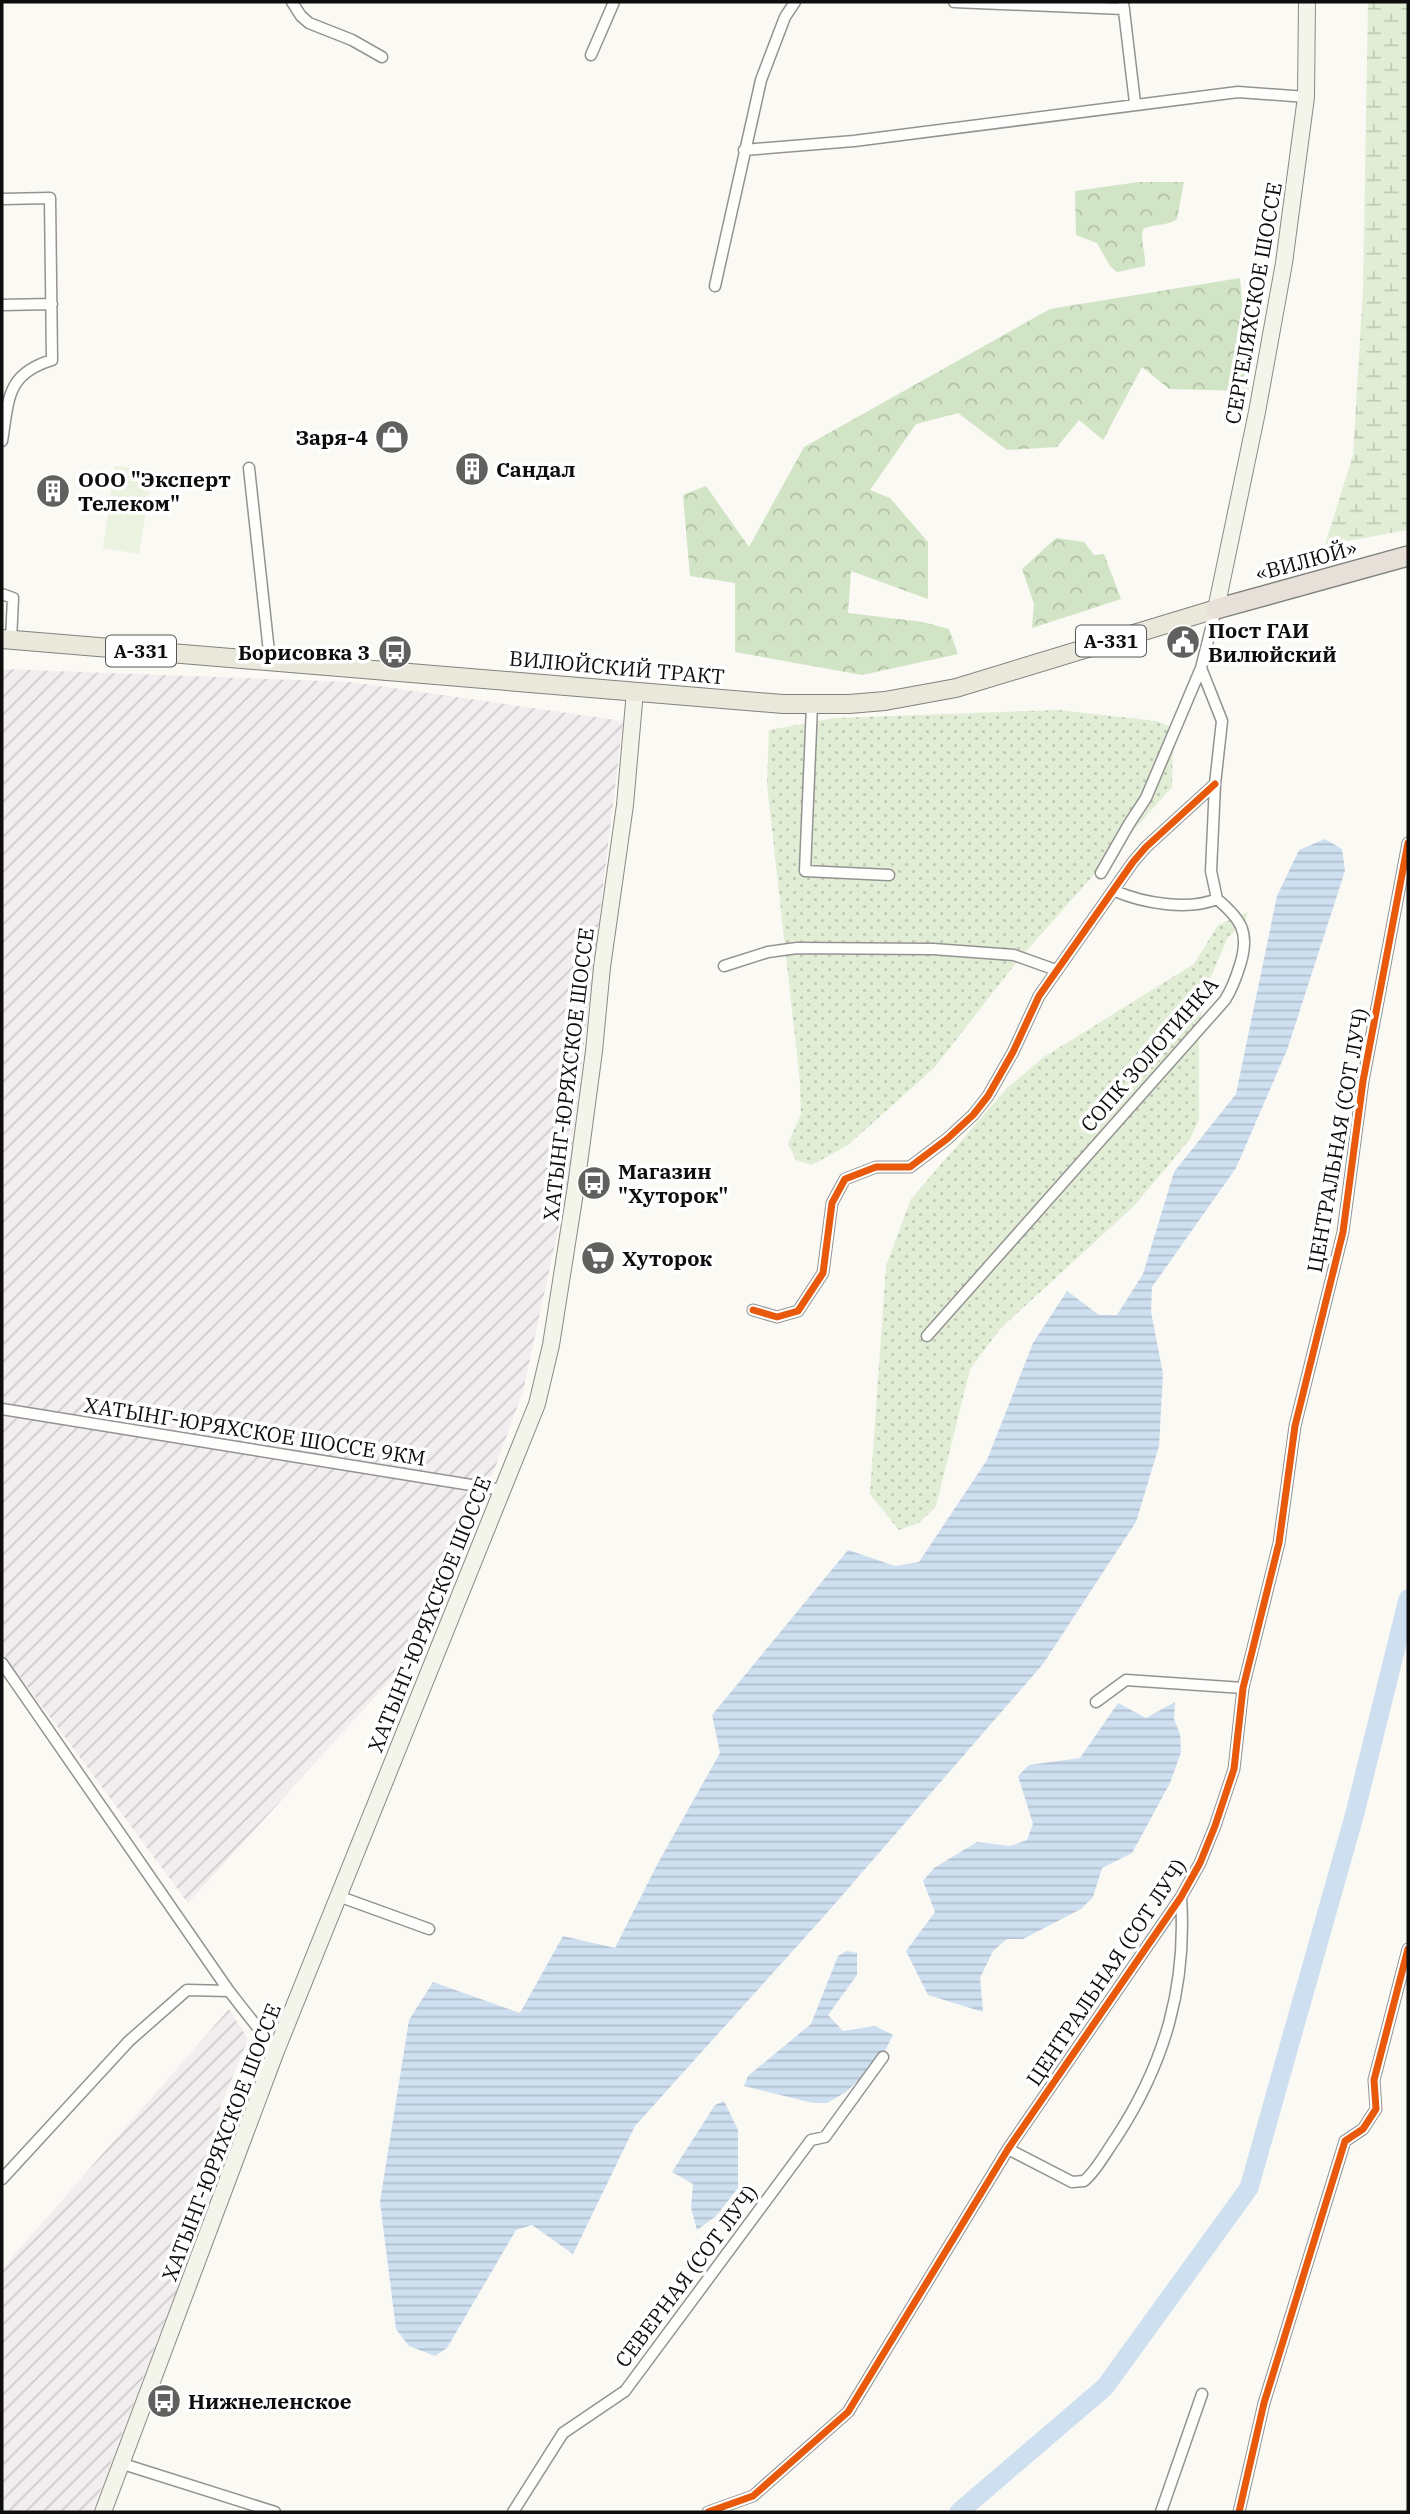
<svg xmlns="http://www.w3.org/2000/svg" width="1410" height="2514" viewBox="0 0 1410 2514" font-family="'IBM Plex Serif',serif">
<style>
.industrial{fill:url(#industrial-furrows)}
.green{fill:url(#green-dots)}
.forest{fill:url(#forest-crowns)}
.wetland{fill:url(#wetland-marsh)}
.pitch{fill:#ebf2df}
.water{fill:url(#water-rules)}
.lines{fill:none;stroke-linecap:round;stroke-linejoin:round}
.river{stroke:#cedff0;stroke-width:19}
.street-casing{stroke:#949391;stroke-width:13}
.secondary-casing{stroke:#8a8a87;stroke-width:18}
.primary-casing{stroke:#81817e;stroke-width:20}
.highway-casing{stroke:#81817e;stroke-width:22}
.street{stroke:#fefefd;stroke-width:10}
.secondary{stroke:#f3f4ea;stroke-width:16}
.primary{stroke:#e9e8db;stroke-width:18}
.highway{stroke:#e6e0d8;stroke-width:19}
.cycleway-casing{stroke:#fff;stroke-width:11}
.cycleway{stroke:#e8590c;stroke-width:7}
.labels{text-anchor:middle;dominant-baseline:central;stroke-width:7;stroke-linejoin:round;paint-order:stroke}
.shield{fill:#fff;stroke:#565656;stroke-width:2}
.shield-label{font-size:19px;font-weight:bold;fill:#0d0d0d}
.street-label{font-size:21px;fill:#0d0d0d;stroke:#fff}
.poi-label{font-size:21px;font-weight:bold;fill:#0d0d0d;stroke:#fff;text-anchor:start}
</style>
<defs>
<pattern id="industrial-furrows" width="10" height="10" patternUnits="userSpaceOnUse" patternTransform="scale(1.75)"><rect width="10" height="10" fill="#f2edef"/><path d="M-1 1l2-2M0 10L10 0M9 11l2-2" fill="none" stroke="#cecacc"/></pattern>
<pattern id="green-dots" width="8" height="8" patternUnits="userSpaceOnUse" patternTransform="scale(1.75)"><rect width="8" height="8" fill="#e1edd5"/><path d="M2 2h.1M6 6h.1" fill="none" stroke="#c0cab6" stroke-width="1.8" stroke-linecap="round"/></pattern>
<pattern id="forest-crowns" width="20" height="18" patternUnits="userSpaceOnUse" patternTransform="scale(1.75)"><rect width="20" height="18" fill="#d1e4c5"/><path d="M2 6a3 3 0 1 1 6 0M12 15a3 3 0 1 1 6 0" fill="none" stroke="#b2c2a8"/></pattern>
<pattern id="wetland-marsh" width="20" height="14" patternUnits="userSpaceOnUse" patternTransform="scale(1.75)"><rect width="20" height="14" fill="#e1edd5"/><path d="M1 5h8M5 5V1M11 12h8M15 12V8" fill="none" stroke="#c0cab6"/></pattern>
<pattern id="water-rules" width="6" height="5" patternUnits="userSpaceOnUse" patternTransform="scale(1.75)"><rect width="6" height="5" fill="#cedff0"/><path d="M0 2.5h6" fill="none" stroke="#b0becd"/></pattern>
</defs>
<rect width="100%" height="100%" fill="#faf9f3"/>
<path class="industrial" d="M 2,669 L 351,682 L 623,721 L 566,1193 L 523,1391 L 454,1580 L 392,1678 L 188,1903 L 4,1655 L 2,1647 Z
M 229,2009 L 248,2039 L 217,2115 L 239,2125 L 92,2512 L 2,2512 L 2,2269 Z"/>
<path class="green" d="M 1058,710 L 1156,721 L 1173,728 L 1172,787 L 1019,959 L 934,1068 L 848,1145 L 812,1165 L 796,1160 L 788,1144 L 801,1114 L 800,1082 L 767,784 L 769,730 L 835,718 Z
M 1248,912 L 1245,922 L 1228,937 L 1206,988 L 1199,1028 L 1199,1120 L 1190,1139 L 1134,1206 L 1000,1329 L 970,1369 L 936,1506 L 919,1523 L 899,1530 L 870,1494 L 886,1266 L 911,1199 L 1007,1088 L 1044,1057 L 1194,964 L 1218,925 Z"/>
<path class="forest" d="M 1139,182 L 1184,182 L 1177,219 C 1166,227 1155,223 1143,229 C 1140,243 1146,253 1145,266 L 1117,272 L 1110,266 L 1097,243 L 1076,235 L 1075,191 Z
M 1240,278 L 1249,391 L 1169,389 L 1142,367 L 1103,440 L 1079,420 L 1057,447 L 1007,450 L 958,413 L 916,424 L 870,490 L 890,498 L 928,542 L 928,599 L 851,571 L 848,613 L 923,622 L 949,629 L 958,654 L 862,675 L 735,652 L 735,583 L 690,576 L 683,495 L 706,486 L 749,547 L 804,447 L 1050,309 Z
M 1056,538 L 1084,542 L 1094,555 L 1104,554 L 1121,599 L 1032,628 L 1034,604 L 1022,569 Z"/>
<path class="wetland" d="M 1368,2 L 1408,2 L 1408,530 L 1325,545 L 1353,455 L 1363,290 Z"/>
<path class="pitch" d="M 115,466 L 153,470 L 139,554 L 103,548 Z"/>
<path class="water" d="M 1325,839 L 1342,849 L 1345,871 L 1287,1050 L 1236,1168 L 1152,1287 L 1151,1312 L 1163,1374 L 1159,1446 L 1136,1522 L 1043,1664 L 826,1914 L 635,2126 L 573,2254 L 532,2225 L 516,2230 L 447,2348 L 435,2356 L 409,2346 L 396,2329 L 380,2202 L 409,2020 L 433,1982 L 520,2013 L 563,1936 L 615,1948 L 658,1863 L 720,1753 L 712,1715 L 848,1550 L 895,1566 L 919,1562 L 987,1460 L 1033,1343 L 1067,1291 L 1099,1315 L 1117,1315 L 1143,1274 L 1174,1172 L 1236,1094 L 1277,896 L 1299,850 Z
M 1175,1702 L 1174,1719 L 1180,1734 L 1181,1752 L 1170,1783 L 1132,1853 L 1102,1868 L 1093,1897 L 1081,1909 L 1023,1939 L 1007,1939 L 993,1951 L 980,1978 L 983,2012 L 928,1995 L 906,1951 L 935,1912 L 923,1881 L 934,1868 L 977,1842 L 1010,1846 L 1027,1840 L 1033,1824 L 1018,1776 L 1029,1765 L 1080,1758 L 1118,1703 L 1146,1718 Z
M 847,1951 L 857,1953 L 857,1975 L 828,2015 L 843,2031 L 875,2026 L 893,2035 L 881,2059 L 846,2092 L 827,2103 L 813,2103 L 744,2086 L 748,2076 L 811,2024 L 838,1956 Z
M 724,2101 L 738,2130 L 738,2188 L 716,2216 L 697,2230 L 691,2208 L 693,2184 L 672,2172 L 715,2105 Z"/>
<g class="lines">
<path class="river" d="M 959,2512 L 1105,2387 L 1249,2188 L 1355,1813 L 1408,1599"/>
<g class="street-casing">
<path id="street" d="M 292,2 L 301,16 L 309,23 L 352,40 L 382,57
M 954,2 L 1124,9
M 1123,2 L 1135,103
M 591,55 L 614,2
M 744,150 L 854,141 L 1238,92 L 1306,97
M 2,199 L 50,198 L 52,360 C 6,374 9,399 2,441
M 715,286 L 761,80 L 785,17 L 795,2
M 2,305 L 52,304
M 249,468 L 270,661
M 2,594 L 13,598 L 11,640
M 812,705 L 805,871 L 889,875
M 1101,873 L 1129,824 L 1146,798 L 1201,668 L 1216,609
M 1115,891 C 1143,903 1188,911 1217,899
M 724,966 L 768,952 L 797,948 L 933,949 L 1014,955 L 1056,970
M 753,1310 L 777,1317 L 798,1311 L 823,1273 L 832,1203 L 845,1179 L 876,1167 L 910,1167 L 947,1139 L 973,1115 L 988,1096 L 1013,1052 L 1039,996 L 1133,862 L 1146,847 L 1215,784
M 927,1336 L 1225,1000 C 1232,989 1236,978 1240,965 C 1250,933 1242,920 1217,899 L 1211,871 L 1215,784 L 1222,721 L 1201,668
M 2,1409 L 502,1490
M 2,1663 L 229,1991 L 276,2051
M 1096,1702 L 1126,1680 L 1243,1688
M 338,1896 L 429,1929
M 1008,2149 L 1072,2182 L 1084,2181 C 1097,2170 1106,2152 1116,2138 C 1165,2063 1187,1986 1181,1897
M 2,2179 L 129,2041 L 187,1990 L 229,1991
M 123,2464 L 275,2512
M 513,2512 L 563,2433 L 625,2391 L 811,2140 L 825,2137 L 883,2057
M 708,2512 L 753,2496 L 848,2412 L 1008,2149 L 1181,1897 L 1200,1863 L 1215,1826 L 1234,1769 L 1243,1688 L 1279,1543 L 1295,1426 L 1343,1232 L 1363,1081 L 1408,843
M 1161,2512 L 1202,2394
M 1239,2512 L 1264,2403 L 1345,2141 L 1363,2129 L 1376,2109 L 1374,2080 L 1408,1949"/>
</g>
<g class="secondary-casing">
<path id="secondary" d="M 1216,609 L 1257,412 L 1284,263 L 1306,97 L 1307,2
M 103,2512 L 276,2051 L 537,1404 L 551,1345 L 576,1186 L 594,1051 L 602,967 L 625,805 L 635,691"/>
</g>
<g class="primary-casing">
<path id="primary" d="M 2,639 L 783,704 L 849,704 L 885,701 L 956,688 L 1216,609"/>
</g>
<g class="highway-casing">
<path id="highway" d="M 1216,609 L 1408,556"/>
</g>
<use href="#street" class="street"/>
<use href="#secondary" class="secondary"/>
<use href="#primary" class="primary"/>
<use href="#highway" class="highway"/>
<g class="cycleway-casing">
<path id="cycleway" d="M 753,1310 L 777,1317 L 798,1311 L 823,1273 L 832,1203 L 845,1179 L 876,1167 L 910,1167 L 947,1139 L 973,1115 L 988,1096 L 1013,1052 L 1039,996 L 1133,862 L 1146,847 L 1215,784
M 708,2512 L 753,2496 L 848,2412 L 1008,2149 L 1181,1897 L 1200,1863 L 1215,1826 L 1234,1769 L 1243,1688 L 1279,1543 L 1295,1426 L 1343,1232 L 1363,1081 L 1408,843
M 1239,2512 L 1264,2403 L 1345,2141 L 1363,2129 L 1376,2109 L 1374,2080 L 1408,1949"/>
</g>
<use href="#cycleway" class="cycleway"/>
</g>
<defs>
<g id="shop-disc" transform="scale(1.75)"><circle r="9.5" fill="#60605e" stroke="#fff"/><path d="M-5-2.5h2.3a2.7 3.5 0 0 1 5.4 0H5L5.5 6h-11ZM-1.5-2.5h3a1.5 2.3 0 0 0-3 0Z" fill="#fff"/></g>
<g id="building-disc" transform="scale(1.75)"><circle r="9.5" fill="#60605e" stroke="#fff"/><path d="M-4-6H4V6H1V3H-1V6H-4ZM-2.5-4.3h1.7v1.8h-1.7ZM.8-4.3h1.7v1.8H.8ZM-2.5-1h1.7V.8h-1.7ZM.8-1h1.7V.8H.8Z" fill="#fff"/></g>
<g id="civic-disc" transform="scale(1.75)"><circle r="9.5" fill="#60605e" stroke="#fff"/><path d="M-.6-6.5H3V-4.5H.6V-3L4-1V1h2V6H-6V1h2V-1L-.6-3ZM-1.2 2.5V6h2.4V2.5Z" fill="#fff"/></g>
<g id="bus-disc" transform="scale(1.75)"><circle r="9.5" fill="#60605e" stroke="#fff"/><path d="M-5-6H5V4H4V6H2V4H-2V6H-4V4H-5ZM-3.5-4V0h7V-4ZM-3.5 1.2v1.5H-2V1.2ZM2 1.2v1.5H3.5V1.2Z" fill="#fff"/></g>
<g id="supermarket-disc" transform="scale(1.75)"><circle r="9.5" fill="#60605e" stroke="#fff"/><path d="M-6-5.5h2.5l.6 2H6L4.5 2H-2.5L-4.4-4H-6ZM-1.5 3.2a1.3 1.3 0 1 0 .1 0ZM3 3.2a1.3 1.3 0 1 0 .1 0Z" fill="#fff"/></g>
</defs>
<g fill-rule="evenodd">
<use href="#shop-disc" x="392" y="437"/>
<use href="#building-disc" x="472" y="469"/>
<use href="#building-disc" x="53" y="491"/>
<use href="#civic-disc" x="1183" y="642"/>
<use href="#bus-disc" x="395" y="652"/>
<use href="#bus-disc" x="594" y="1183"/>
<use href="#supermarket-disc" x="598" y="1258"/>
<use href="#bus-disc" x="164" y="2401"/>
</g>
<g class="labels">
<g class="shield">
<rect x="1076" y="625.5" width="70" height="31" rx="5"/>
<rect x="106" y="635.5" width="70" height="31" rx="5"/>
</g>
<g class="shield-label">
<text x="1111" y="641">А-331</text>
<text x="141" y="651">А-331</text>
</g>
<g class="street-label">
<text transform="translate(1253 303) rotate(-80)">СЕРГЕЛЯХСКОЕ ШОССЕ</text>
<text transform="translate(1306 560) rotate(-15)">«ВИЛЮЙ»</text>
<text transform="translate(617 667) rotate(5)">ВИЛЮЙСКИЙ ТРАКТ</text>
<text transform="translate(1149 1054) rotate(-49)">СОПК ЗОЛОТИНКА</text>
<text transform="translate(568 1074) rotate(-83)">ХАТЫНГ-ЮРЯХСКОЕ ШОССЕ</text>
<text transform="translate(1337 1140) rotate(-80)">ЦЕНТРАЛЬНАЯ (СОТ ЛУЧ)</text>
<text transform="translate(255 1431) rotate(9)">ХАТЫНГ-ЮРЯХСКОЕ ШОССЕ 9КМ</text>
<text transform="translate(429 1614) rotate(-68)">ХАТЫНГ-ЮРЯХСКОЕ ШОССЕ</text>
<text transform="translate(1106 1972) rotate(-56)">ЦЕНТРАЛЬНАЯ (СОТ ЛУЧ)</text>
<text transform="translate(221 2142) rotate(-69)">ХАТЫНГ-ЮРЯХСКОЕ ШОССЕ</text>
<text transform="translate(686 2276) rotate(-53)">СЕВЕРНАЯ (СОТ ЛУЧ)</text>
</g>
<g class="poi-label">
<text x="368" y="437" text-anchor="end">Заря-4</text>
<text x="496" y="469">Сандал</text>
<text x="78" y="479">ООО "Эксперт<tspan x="78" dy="24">Телеком"</tspan></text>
<text x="1208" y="630">Пост ГАИ<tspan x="1208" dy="24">Вилюйский</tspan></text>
<text x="370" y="652" text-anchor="end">Борисовка 3</text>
<text x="618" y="1171">Магазин<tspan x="618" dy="24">"Хуторок"</tspan></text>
<text x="622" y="1258">Хуторок</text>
<text x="188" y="2401">Нижнеленское</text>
</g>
</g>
<rect width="1410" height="2514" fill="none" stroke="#0d0d0d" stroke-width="7"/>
</svg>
